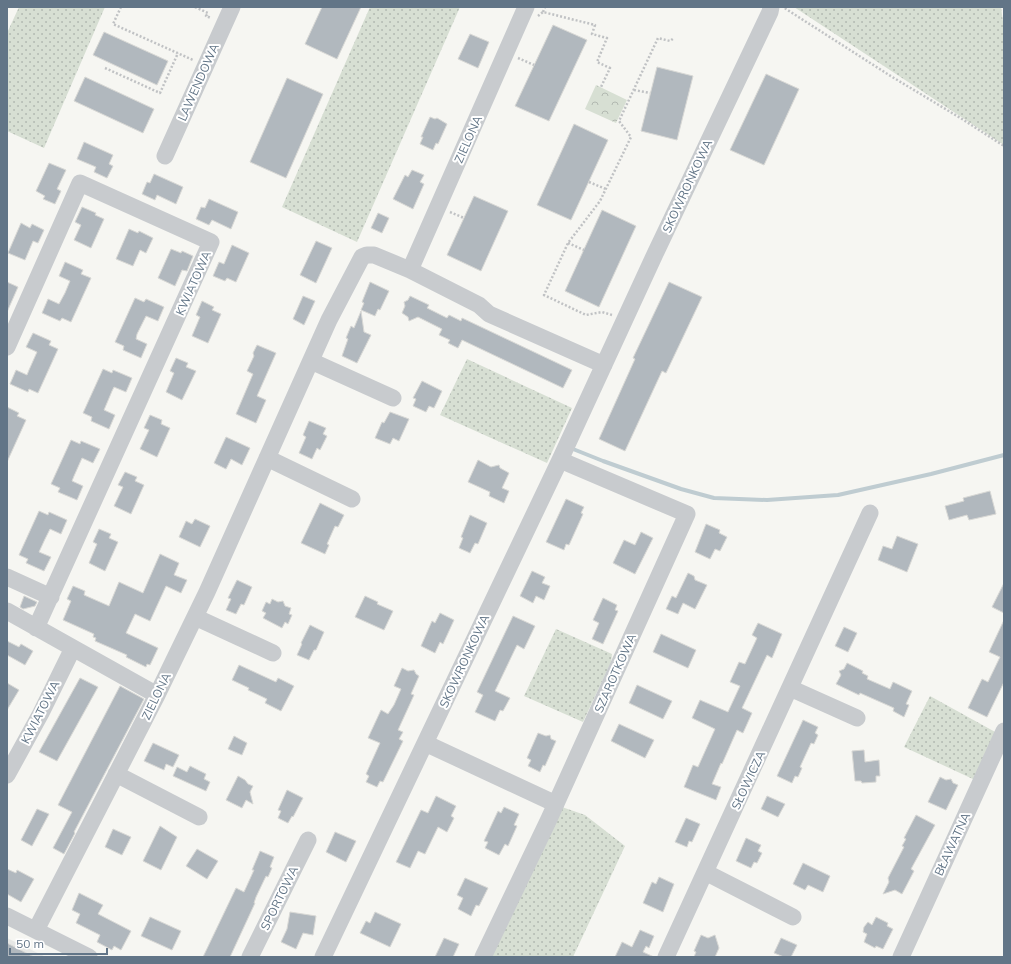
<svg xmlns="http://www.w3.org/2000/svg" width="1011" height="964" viewBox="0 0 1011 964" font-family="Mulish,sans-serif">
<style>
.built{fill:#e7e8e6}
.grass{fill:url(#grass-dots)}
.forest{fill:url(#forest-crowns)}
.lines{fill:none;stroke-linecap:round;stroke-linejoin:round}
.stream{stroke:#bfccd1;stroke-width:4}
.building{fill:#b1b8be;stroke:#d8d8d5}
.path{stroke:#c0c2c4;stroke-width:2.5;stroke-dasharray:2 2;stroke-linecap:butt}
.minor{stroke:#c8cbce;stroke-width:17}
.labels{text-anchor:middle;dominant-baseline:central;stroke-width:4;stroke-linejoin:round;paint-order:stroke}
.street-label{font-size:12px;fill:#627587;stroke:#fff}
</style>
<defs>
<pattern id="grass-dots" width="8" height="8" patternUnits="userSpaceOnUse"><rect width="8" height="8" fill="#d7dfd3"/><path d="M2 2h.1M6 6h.1" fill="none" stroke="#b2b9b1" stroke-width="1.8" stroke-linecap="round"/></pattern>
<pattern id="forest-crowns" width="20" height="18" patternUnits="userSpaceOnUse"><rect width="20" height="18" fill="#d7dfd3"/><path d="M2 6a3 3 0 1 1 6 0M12 15a3 3 0 1 1 6 0" fill="none" stroke="#b2b9b1"/></pattern>
</defs>
<rect width="100%" height="100%" fill="#f6f6f2"/>
<path class="built" d="M 7,938 L 46,957 L 7,957 Z"/>
<path class="grass" d="M 19,7 L 105,7 L 44,148 L 7,131 L 7,33 Z
M 370,7 L 460,7 L 357,242 L 282,207 Z
M 794,7 L 1001,7 L 1004,29 L 1004,145 Z
M 467,359 L 572,408 L 547,463 L 440,415 Z
M 556,629 L 612,654 L 611,662 L 583,722 L 524,696 Z
M 930,696 L 997,733 L 975,780 L 904,747 Z
M 559,806 L 585,815 L 625,846 L 573,957 L 489,957 Z"/>
<path class="forest" d="M 596,85 L 627,100 L 616,123 L 585,109 Z"/>
<g class="lines">
<path class="stream" d="M 573,449 L 603,461 L 681,489 L 714,498 L 767,500 L 838,495 L 931,474 L 1004,455"/>
</g>
<path class="building" d="M 322,7 L 361,7 L 337,59 L 305,44 Z
M 553,25 L 587,40 L 549,121 L 515,106 Z
M 104,32 L 168,61 L 157,85 L 93,55 Z
M 470,34 L 489,42 L 478,68 L 458,59 Z
M 657,67 L 693,76 L 677,140 L 641,131 Z
M 766,74 L 799,89 L 764,165 L 730,150 Z
M 85,77 L 154,109 L 143,133 L 74,101 Z
M 287,78 L 323,94 L 286,178 L 250,162 Z
M 430,117 L 435,119 L 437,118 L 447,124 L 438,144 L 436,143 L 433,150 L 420,144 L 423,137 L 421,137 Z
M 574,124 L 608,140 L 571,220 L 537,205 Z
M 84,142 L 113,155 L 109,164 L 113,166 L 107,178 L 94,172 L 96,167 L 77,159 Z
M 49,163 L 66,170 L 57,189 L 61,191 L 55,204 L 43,199 L 45,196 L 36,191 Z
M 412,170 L 424,175 L 420,182 L 424,184 L 413,209 L 393,199 L 405,175 L 408,177 Z
M 154,174 L 183,187 L 176,204 L 157,195 L 155,200 L 142,194 L 147,182 L 150,183 Z
M 474,196 L 508,211 L 481,271 L 447,255 Z
M 209,199 L 238,212 L 231,229 L 212,220 L 209,225 L 196,219 L 201,207 L 205,208 Z
M 82,207 L 96,213 L 95,215 L 104,219 L 91,248 L 74,240 L 81,225 L 75,222 Z
M 602,210 L 636,226 L 599,307 L 565,291 Z
M 378,213 L 389,218 L 382,233 L 371,228 Z
M 21,223 L 30,228 L 32,224 L 44,230 L 38,243 L 33,241 L 25,260 L 8,253 Z
M 129,229 L 138,233 L 139,231 L 153,238 L 146,253 L 140,250 L 133,266 L 116,259 Z
M 316,241 L 332,248 L 316,283 L 300,275 Z
M 232,245 L 249,253 L 236,282 L 227,278 L 225,281 L 213,276 L 219,262 L 224,264 Z
M 171,249 L 181,253 L 182,251 L 193,256 L 187,271 L 182,270 L 175,286 L 158,278 Z
M 65,262 L 83,270 L 81,274 L 91,278 L 71,322 L 62,318 L 60,321 L 42,313 L 48,299 L 59,304 L 65,293 L 70,281 L 59,276 Z
M 7,282 L 18,287 L 7,312 Z
M 370,282 L 389,291 L 380,310 L 378,309 L 375,316 L 361,310 L 364,303 L 362,302 Z
M 669,282 L 702,297 L 666,373 L 662,371 L 625,451 L 599,439 L 635,359 L 633,358 Z
M 303,296 L 315,301 L 304,325 L 293,319 Z
M 410,296 L 429,305 L 427,308 L 447,318 L 449,315 L 461,321 L 462,318 L 572,370 L 563,388 L 462,340 L 458,348 L 448,343 L 450,340 L 439,335 L 442,329 L 418,317 L 409,321 L 408,317 L 402,313 L 405,306 L 404,302 L 408,300 Z
M 135,298 L 144,302 L 146,299 L 164,307 L 158,321 L 146,316 L 137,334 L 136,339 L 147,344 L 141,358 L 123,350 L 124,346 L 115,342 Z
M 202,301 L 214,307 L 212,310 L 221,314 L 208,343 L 192,336 L 200,317 L 196,315 Z
M 361,311 L 364,332 L 371,335 L 357,363 L 342,356 L 348,339 L 346,338 L 351,326 L 354,328 Z
M 33,333 L 51,341 L 49,345 L 58,349 L 38,393 L 29,389 L 28,392 L 10,384 L 16,370 L 27,375 L 29,370 L 37,352 L 26,347 Z
M 257,345 L 276,353 L 257,396 L 266,400 L 256,423 L 236,414 L 253,374 L 247,371 L 254,356 L 253,353 Z
M 176,358 L 188,363 L 186,367 L 196,371 L 182,400 L 166,392 L 174,373 L 170,371 Z
M 103,369 L 112,373 L 113,370 L 132,378 L 126,392 L 114,387 L 112,391 L 104,410 L 115,415 L 109,429 L 91,421 L 92,417 L 83,413 Z
M 422,381 L 442,391 L 434,408 L 429,406 L 426,412 L 413,406 L 416,399 L 413,398 Z
M 7,407 L 19,413 L 17,416 L 26,420 L 7,462 Z
M 390,412 L 409,419 L 399,441 L 393,438 L 390,444 L 375,438 L 382,422 L 384,423 Z
M 150,415 L 162,420 L 161,424 L 170,428 L 157,457 L 140,449 L 149,430 L 144,428 Z
M 309,421 L 326,428 L 323,434 L 327,436 L 320,450 L 317,448 L 312,459 L 299,453 L 306,437 L 303,435 Z
M 226,437 L 250,448 L 242,465 L 231,459 L 226,469 L 214,463 Z
M 71,440 L 80,444 L 81,441 L 100,449 L 93,463 L 82,458 L 74,476 L 72,481 L 83,486 L 77,500 L 58,492 L 60,488 L 51,484 Z
M 478,460 L 491,467 L 499,465 L 500,468 L 509,473 L 502,488 L 509,491 L 504,503 L 489,496 L 490,492 L 468,482 Z
M 125,472 L 137,477 L 135,481 L 144,485 L 131,514 L 114,506 L 123,487 L 118,485 Z
M 990,491 L 996,514 L 969,520 L 967,515 L 949,520 L 945,506 L 964,501 L 963,498 Z
M 566,499 L 584,507 L 581,513 L 583,514 L 569,545 L 566,544 L 564,550 L 546,542 Z
M 320,503 L 344,515 L 338,527 L 335,526 L 327,544 L 329,545 L 325,554 L 301,543 Z
M 39,511 L 48,515 L 49,512 L 67,520 L 61,534 L 50,529 L 45,539 L 39,552 L 51,557 L 44,571 L 26,563 L 28,559 L 19,555 Z
M 470,515 L 487,523 L 478,544 L 475,543 L 470,553 L 459,548 L 463,538 L 461,537 Z
M 195,519 L 210,526 L 200,547 L 179,537 L 186,521 L 192,524 Z
M 706,524 L 720,530 L 719,533 L 727,537 L 720,551 L 715,549 L 710,559 L 695,552 Z
M 99,529 L 111,534 L 109,538 L 118,542 L 105,571 L 89,563 L 97,544 L 93,542 Z
M 641,532 L 653,538 L 635,574 L 613,563 L 624,540 L 635,545 Z
M 897,536 L 918,544 L 907,572 L 878,560 L 883,546 L 892,549 Z
M 160,554 L 179,563 L 174,575 L 187,580 L 181,593 L 166,586 L 150,621 L 135,614 L 126,633 L 158,648 L 150,665 L 147,664 L 146,667 L 126,657 L 127,655 L 95,641 L 96,638 L 93,637 L 94,634 L 63,620 L 71,601 L 67,599 L 73,586 L 85,591 L 84,595 L 109,606 L 119,582 L 143,593 Z
M 532,571 L 545,577 L 542,583 L 550,586 L 544,600 L 536,596 L 533,603 L 520,596 Z
M 688,573 L 694,576 L 695,580 L 707,585 L 695,609 L 683,603 L 678,614 L 666,609 L 672,596 L 676,598 Z
M 237,580 L 252,587 L 244,605 L 241,604 L 236,614 L 226,610 L 231,599 L 228,598 Z
M 1004,583 L 1004,613 L 992,607 Z
M 24,596 L 37,602 L 35,606 L 23,609 L 20,607 Z
M 365,596 L 378,602 L 377,604 L 393,611 L 384,630 L 355,617 Z
M 603,598 L 617,605 L 615,610 L 618,611 L 603,644 L 592,639 L 599,623 L 593,620 Z
M 272,599 L 278,602 L 283,601 L 285,606 L 291,608 L 289,614 L 292,615 L 288,624 L 285,622 L 282,628 L 263,618 L 266,613 L 262,611 L 266,602 L 270,604 Z
M 440,613 L 454,620 L 443,644 L 440,642 L 435,653 L 421,646 L 432,621 L 435,623 Z
M 513,616 L 535,626 L 524,649 L 517,645 L 495,691 L 510,698 L 503,711 L 500,710 L 495,721 L 475,712 L 483,695 L 477,692 Z
M 1004,620 L 1004,682 L 987,717 L 968,708 L 982,679 L 988,682 L 1000,657 L 989,652 Z
M 758,623 L 782,634 L 772,658 L 767,655 L 742,708 L 752,713 L 743,733 L 737,730 L 722,764 L 721,763 L 712,784 L 721,787 L 716,800 L 684,787 L 693,765 L 698,767 L 715,729 L 692,718 L 700,700 L 728,712 L 740,686 L 730,682 L 739,662 L 745,664 L 757,638 L 752,635 Z
M 310,625 L 324,632 L 316,650 L 314,650 L 309,660 L 297,655 L 302,644 L 301,643 Z
M 844,627 L 857,633 L 848,652 L 835,646 Z
M 661,634 L 696,650 L 688,668 L 653,652 Z
M 7,641 L 19,647 L 21,644 L 33,651 L 25,665 L 7,655 Z
M 847,663 L 863,671 L 862,673 L 868,676 L 867,679 L 890,689 L 893,682 L 912,691 L 906,704 L 909,705 L 904,717 L 893,711 L 894,708 L 860,693 L 859,695 L 836,684 L 841,675 L 839,671 L 844,669 Z
M 239,665 L 276,682 L 278,678 L 294,686 L 281,711 L 265,703 L 267,699 L 248,690 L 249,688 L 232,680 Z
M 402,668 L 408,671 L 414,670 L 416,674 L 419,676 L 411,694 L 414,695 L 398,730 L 403,732 L 399,739 L 403,741 L 383,782 L 380,781 L 377,787 L 366,782 L 369,776 L 366,774 L 380,743 L 368,738 L 381,710 L 388,714 L 394,705 L 401,689 L 394,686 Z
M 80,678 L 98,687 L 57,761 L 39,752 Z
M 7,683 L 19,690 L 7,710 Z
M 637,685 L 672,701 L 663,719 L 629,703 Z
M 120,686 L 144,699 L 74,832 L 75,833 L 64,854 L 53,848 L 72,812 L 58,805 Z
M 803,720 L 818,727 L 815,733 L 818,735 L 814,744 L 811,743 L 800,767 L 802,768 L 798,777 L 795,776 L 792,783 L 777,776 Z
M 619,724 L 654,740 L 645,758 L 611,741 Z
M 538,733 L 546,736 L 550,735 L 551,739 L 556,741 L 545,766 L 543,765 L 540,772 L 528,766 L 531,760 L 527,758 Z
M 234,736 L 247,743 L 242,755 L 228,749 Z
M 153,743 L 179,755 L 173,767 L 166,764 L 164,770 L 144,761 Z
M 864,750 L 865,762 L 879,760 L 880,776 L 876,776 L 876,782 L 862,783 L 861,781 L 855,781 L 852,751 Z
M 190,766 L 206,774 L 204,779 L 210,782 L 206,791 L 173,776 L 177,767 L 187,772 Z
M 238,776 L 245,780 L 248,784 L 253,786 L 250,792 L 253,804 L 246,800 L 242,808 L 226,800 Z
M 940,777 L 946,780 L 951,779 L 953,783 L 958,785 L 946,810 L 928,802 Z
M 287,790 L 303,798 L 293,817 L 292,816 L 288,823 L 278,818 L 281,811 L 278,810 Z
M 436,796 L 456,806 L 451,816 L 454,818 L 447,832 L 438,827 L 425,854 L 418,851 L 410,868 L 396,862 L 421,810 L 428,813 Z
M 767,796 L 785,804 L 778,817 L 761,809 Z
M 504,807 L 519,814 L 514,825 L 517,826 L 508,846 L 505,844 L 499,855 L 485,848 L 488,842 L 484,841 L 498,811 L 501,813 Z
M 37,809 L 49,814 L 32,846 L 21,840 Z
M 916,815 L 935,825 L 911,869 L 914,871 L 902,894 L 895,890 L 883,894 L 889,882 L 888,878 L 904,847 L 902,846 L 906,839 L 904,838 Z
M 686,818 L 700,824 L 692,842 L 689,841 L 687,847 L 675,842 Z
M 160,826 L 177,837 L 161,870 L 143,861 Z
M 113,829 L 131,837 L 122,855 L 105,847 Z
M 335,832 L 356,841 L 346,862 L 326,852 Z
M 746,838 L 761,845 L 758,851 L 762,853 L 757,863 L 754,862 L 751,868 L 736,861 Z
M 197,849 L 218,861 L 207,879 L 186,866 Z
M 260,851 L 274,857 L 270,867 L 272,868 L 268,877 L 266,876 L 256,897 L 254,903 L 255,903 L 230,957 L 203,957 L 236,888 L 244,892 L 254,870 L 252,870 Z
M 803,863 L 830,876 L 823,892 L 808,885 L 805,890 L 793,884 Z
M 7,869 L 16,873 L 17,870 L 34,879 L 21,902 L 7,894 Z
M 659,877 L 674,884 L 663,912 L 643,903 L 652,882 L 656,884 Z
M 465,878 L 488,888 L 479,906 L 476,905 L 471,916 L 458,909 L 463,898 L 457,895 Z
M 79,893 L 103,905 L 98,914 L 131,931 L 121,950 L 114,946 L 112,950 L 97,942 L 100,935 L 76,923 L 80,914 L 72,910 Z
M 290,912 L 316,916 L 313,935 L 303,933 L 296,949 L 281,942 L 287,929 Z
M 375,912 L 401,924 L 390,947 L 360,933 L 366,921 L 370,923 Z
M 150,917 L 181,931 L 172,950 L 141,936 Z
M 876,917 L 888,923 L 887,926 L 893,929 L 883,949 L 876,946 L 875,948 L 864,942 L 867,934 L 863,932 L 864,927 L 868,922 L 872,925 Z
M 640,930 L 654,936 L 649,948 L 646,946 L 643,952 L 654,957 L 615,957 L 622,942 L 632,947 Z
M 701,935 L 708,938 L 715,935 L 719,948 L 715,957 L 694,957 L 696,952 L 694,951 Z
M 444,938 L 459,944 L 453,957 L 435,957 Z
M 781,938 L 797,945 L 791,957 L 784,957 L 774,953 Z
M 7,943 L 34,957 L 7,957 Z"/>
<g class="lines">
<path class="path" d="M 121,7 L 113,24 L 193,60
M 195,7 L 208,13 L 206,16 L 211,18
M 785,8 L 786,9 L 889,75 L 962,119 L 1004,146
M 543,12 L 545,7
M 538,16 L 543,12 L 595,25 L 592,34 L 607,38 L 597,62 L 610,68 L 601,87
M 518,58 L 534,65
M 105,68 L 160,93 L 178,53
M 634,90 L 650,93
M 589,182 L 606,189
M 450,212 L 464,218
M 568,243 L 584,250
M 612,315 L 602,312 L 586,315 L 544,295 L 568,243 L 600,201 L 631,137 L 619,121 L 658,38 L 670,41 L 674,38"/>
<path class="minor" d="M 165,156 L 232,7
M 410,270 L 526,7
M 7,347 L 80,183 L 211,242 L 36,628
M 311,361 L 393,398
M 267,458 L 352,499
M 7,577 L 51,597
M 7,611 L 73,648 L 41,713 L 7,775
M 195,617 L 273,653
M 73,648 L 157,695
M 790,688 L 857,718
M 425,743 L 556,804
M 116,774 L 199,817
M 705,872 L 793,917
M 7,916 L 89,957
M 36,930 L 157,695 L 207,592 L 329,320 L 362,257 L 367,255 L 374,255 L 410,270 L 479,305 L 489,314 L 604,365
M 250,957 L 308,840
M 323,957 L 560,460 L 655,254 L 770,12 L 771,7
M 483,957 L 549,819 L 687,514 L 560,460
M 666,957 L 870,513
M 901,957 L 1004,731"/>
</g>
<g class="labels">
<g class="street-label">
<text transform="translate(198 82) rotate(-66)">LAWENDOWA</text>
<text transform="translate(468 139) rotate(-66)">ZIELONA</text>
<text transform="translate(687 186) rotate(-65)">SKOWRONKOWA</text>
<text transform="translate(193 283) rotate(-66)">KWIATOWA</text>
<text transform="translate(464 661) rotate(-65)">SKOWRONKOWA</text>
<text transform="translate(615 673) rotate(-66)">SZAROTKOWA</text>
<text transform="translate(156 696) rotate(-64)">ZIELONA</text>
<text transform="translate(40 712) rotate(-63)">KWIATOWA</text>
<text transform="translate(748 780) rotate(-65)">SŁOWICZA</text>
<text transform="translate(952 844) rotate(-65)">BŁAWATNA</text>
<text transform="translate(279 898) rotate(-64)">SPORTOWA</text>
</g>
</g>
<rect width="1011" height="964" fill="none" stroke="#627587" stroke-width="16"/>
<path d="M10 948v6h97v-6" fill="none" stroke="#627587" stroke-width="2"/>
<text x="16" y="948" font-size="12" fill="#627587" stroke="#ffffff" stroke-width="3" paint-order="stroke">50 m</text>
</svg>
